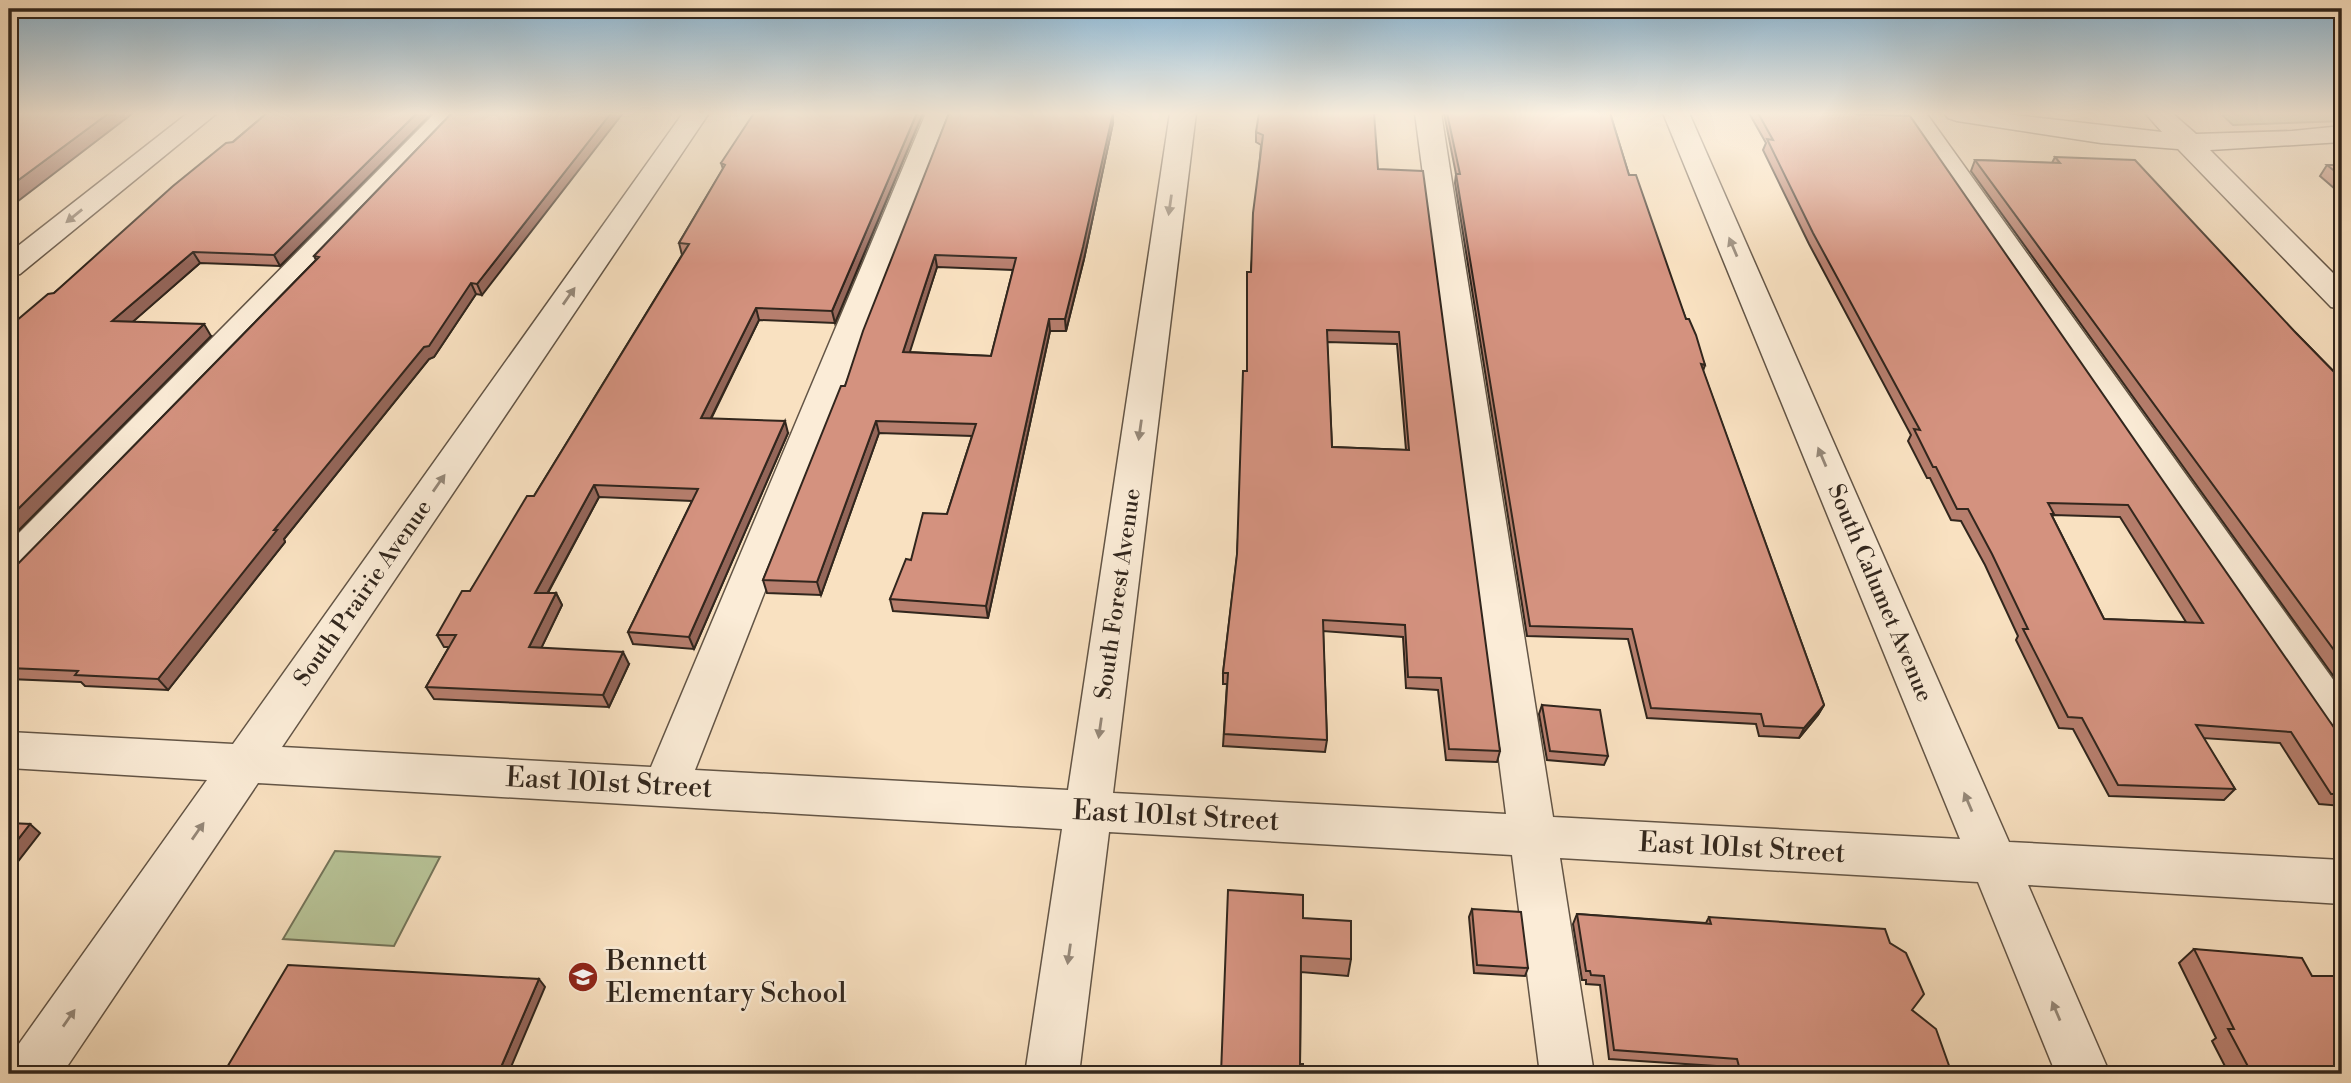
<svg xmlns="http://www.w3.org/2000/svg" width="2351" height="1083" viewBox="0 0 2351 1083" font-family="'Libre Bodoni',serif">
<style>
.green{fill:#b8c498;stroke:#74755a;stroke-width:2}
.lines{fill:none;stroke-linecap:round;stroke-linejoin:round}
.minor-casing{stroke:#635546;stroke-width:3}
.minor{fill:#fbecd7;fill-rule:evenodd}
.wall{fill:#b67e6d;stroke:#31261d;stroke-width:2;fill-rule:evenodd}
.shaded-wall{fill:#946659;stroke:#31261d;stroke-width:2}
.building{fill:#d4927f;stroke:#31261d;stroke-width:2;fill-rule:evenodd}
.oneway{fill:#96897a}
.labels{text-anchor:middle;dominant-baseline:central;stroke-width:5;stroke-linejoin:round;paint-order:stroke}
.street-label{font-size:23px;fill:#31261d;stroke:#fbecd7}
.near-street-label{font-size:28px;fill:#31261d;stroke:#fbecd7}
.near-poi-label{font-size:28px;fill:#31261d;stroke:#fbecd7;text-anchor:start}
</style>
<rect width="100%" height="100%" fill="#f9e1c1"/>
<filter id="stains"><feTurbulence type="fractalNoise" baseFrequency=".00286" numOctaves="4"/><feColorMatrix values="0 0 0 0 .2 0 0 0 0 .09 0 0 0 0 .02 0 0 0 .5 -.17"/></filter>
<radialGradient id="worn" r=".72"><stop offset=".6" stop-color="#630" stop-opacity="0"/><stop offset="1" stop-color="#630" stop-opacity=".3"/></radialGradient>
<path class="green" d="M 2220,113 L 2342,113 L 2342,121 L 2233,125 Z
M 335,851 L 440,857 L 394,946 L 283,939 Z"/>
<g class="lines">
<g class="minor-casing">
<path id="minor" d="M 188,113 L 217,113 L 20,274 L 9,277 L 9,253 Z
M 435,113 L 462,113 L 23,577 L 9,581 L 9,543 Z
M 683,113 L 709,113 L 282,747 L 651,767 L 926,113 L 952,113 L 695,770 L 1068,790 L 1170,113 L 1196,113 L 1113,793 L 1506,814 L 1415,113 L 1441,113 L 1553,817 L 1960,839 L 1663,113 L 1689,113 L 2009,842 L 2342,860 L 2342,904 L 2028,885 L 2110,1074 L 2056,1074 L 1978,882 L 1560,858 L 1594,1074 L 1540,1074 L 1512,855 L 1109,832 L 1079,1074 L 1025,1074 L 1062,829 L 258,783 L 62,1074 L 9,1074 L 11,1055 L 207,780 L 9,768 L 9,732 L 233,744 Z
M 1900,113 L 1926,113 L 2342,692 L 2342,744 L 2326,739 Z
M 1944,113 L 1998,113 L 2162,132 L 2145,113 L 2172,113 L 2196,134 L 2292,131 L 2342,126 L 2342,142 L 2210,150 L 2342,282 L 2342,309 L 2331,307 L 2178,149 L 2101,143 L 1957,121 L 1948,118 Z"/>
</g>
<use href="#minor" class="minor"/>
</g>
<path class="wall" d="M 267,113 L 432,113 L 280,266 L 200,263 L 132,322 L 211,336 L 9,540 L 54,293 Z
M 452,113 L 482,295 L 476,294 L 434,357 L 429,359 L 284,539 L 285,542 L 168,690 L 85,686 L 81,682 L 9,679 L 9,569 L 15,567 L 316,260 L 314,256 Z
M 923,113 L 835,323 L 759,320 L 711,419 L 788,433 L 694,649 L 633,644 L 628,632 L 692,501 L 599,497 L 548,593 L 556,593 L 562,605 L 541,648 L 629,664 L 609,707 L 434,699 L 426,687 L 449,647 L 444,647 L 437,635 L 470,591 L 534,496 L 682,255 L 679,243 L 723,169 L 721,163 Z
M 949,113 L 1113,123 L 1084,259 L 1066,331 L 1050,331 L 988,618 L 893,611 L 890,599 L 911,560 L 947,514 L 972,436 L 879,433 L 821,595 L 767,593 L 763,580 L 845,386 ZM 937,267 L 1013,270 L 991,356 L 909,352 Z
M 1444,113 L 1610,113 L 1629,175 L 1686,319 L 1705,365 L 1703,371 L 1824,705 L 1818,715 L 1799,738 L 1759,736 L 1756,724 L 1647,718 L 1628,639 L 1527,636 L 1455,183 L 1456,174 Z
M 1749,113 L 1855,113 L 2335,729 L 2342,731 L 2342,806 L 2319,804 L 2280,743 L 2203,738 L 2235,789 L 2224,800 L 2109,796 L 2073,729 L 2059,728 L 2016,640 L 2018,636 L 1985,565 L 1961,521 L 1951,520 L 1930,478 L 1927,478 L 1908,441 L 1911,435 L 1809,244 L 1763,150 L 1766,143 ZM 2053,515 L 2120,517 L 2186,622 L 2104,619 L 2052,516 Z
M 1256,132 L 1378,169 L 1500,751 L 1497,762 L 1446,760 L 1438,690 L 1406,688 L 1403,637 L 1323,631 L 1327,740 L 1325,752 L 1223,746 L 1227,684 L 1223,684 L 1223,673 L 1237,556 L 1247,371 L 1247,272 L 1251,272 L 1261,145 L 1256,142 ZM 1327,342 L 1397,344 L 1406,450 L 1332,447 Z
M 2055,157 L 2296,333 L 2342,380 L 2342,688 L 1971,171 L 1975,160 L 2052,163 Z
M 2327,165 L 2342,165 L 2342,195 L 2320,176 Z
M 1542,705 L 1608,756 L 1604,765 L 1547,760 L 1539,714 Z
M 1472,909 L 1528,968 L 1525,976 L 1474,973 L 1469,917 Z
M 1577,914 L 1706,923 L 1709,917 L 1912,1010 L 1952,1074 L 1732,1074 L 1731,1067 L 1609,1059 L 1600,985 L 1586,984 L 1586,980 L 1582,980 L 1573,924 Z
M 1303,918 L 1351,959 L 1348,976 L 1301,972 L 1300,1064 L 1221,1074 Z
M 2194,949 L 2312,976 L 2342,1074 L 2229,1074 L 2212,1041 L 2216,1038 L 2179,963 Z"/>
<path class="shaded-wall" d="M 109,113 L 133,113 L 9,208 L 9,187 Z
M 417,113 L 432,113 L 280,266 L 274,255 Z
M 611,113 L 623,113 L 482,295 L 477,284 Z
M 917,113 L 923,113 L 835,323 L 832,311 Z
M 1113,113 L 1113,123 L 1084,259 L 1066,331 L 1065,319 Z
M 193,252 L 200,263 L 120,333 L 112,321 Z
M 935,255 L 937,267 L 906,364 L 903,352 Z
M 471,283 L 476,294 L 434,357 L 429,359 L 284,539 L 285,542 L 168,690 L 158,679 L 274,530 Z
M 756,308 L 759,320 L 705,430 L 701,418 Z
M 1049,319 L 1050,331 L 988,618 L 986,606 Z
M 204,324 L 211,336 L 9,540 L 9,518 Z
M 785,421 L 788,433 L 694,649 L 689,637 Z
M 876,421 L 879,433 L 821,595 L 817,582 Z
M 594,485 L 599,497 L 541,605 L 535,593 Z
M 556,593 L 562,605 L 536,659 L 529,647 Z
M 623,652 L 629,664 L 609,707 L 603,695 Z
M 1824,705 L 1818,715 L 1799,738 L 1804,728 Z
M 30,824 L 40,833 L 9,873 L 9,851 Z
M 539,979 L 545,987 L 508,1074 L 498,1074 Z"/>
<path class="building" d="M 9,113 L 109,113 L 9,187 Z
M 267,113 L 417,113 L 274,255 L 193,252 L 112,321 L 204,324 L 9,518 L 9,327 L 48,294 L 54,293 L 173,186 L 226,143 L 233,142 Z
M 452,113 L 611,113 L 477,284 L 471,283 L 429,346 L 424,347 L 274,530 L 277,530 L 158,679 L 75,675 L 78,671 L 9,668 L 9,569 L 15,567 L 319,257 L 314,256 Z
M 754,113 L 917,113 L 832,311 L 756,308 L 701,418 L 785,421 L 689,637 L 628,632 L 698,489 L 594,485 L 535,593 L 556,593 L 529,647 L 623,652 L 603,695 L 426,687 L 456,635 L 437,635 L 462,591 L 470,591 L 527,496 L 534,496 L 689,244 L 679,243 L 725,165 L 721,163 Z
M 949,113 L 1113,113 L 1083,247 L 1065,319 L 1049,319 L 986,606 L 890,599 L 906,559 L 911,560 L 923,513 L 947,514 L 976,424 L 876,421 L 817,582 L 763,580 L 841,386 L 845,386 L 863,331 ZM 935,255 L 1016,258 L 991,356 L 903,352 Z
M 1259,113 L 1374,113 L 1378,169 L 1423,171 L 1500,751 L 1449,749 L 1441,678 L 1408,677 L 1405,625 L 1323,620 L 1327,740 L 1224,734 L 1228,673 L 1223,673 L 1237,554 L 1243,371 L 1247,371 L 1247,272 L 1251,272 L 1253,213 L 1263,135 L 1256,132 ZM 1327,330 L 1399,332 L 1409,450 L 1332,447 Z
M 1447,113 L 1610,113 L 1629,175 L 1636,175 L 1686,319 L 1689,319 L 1696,335 L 1705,365 L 1701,364 L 1824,705 L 1804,728 L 1764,726 L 1761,714 L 1651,708 L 1632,629 L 1530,626 L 1456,174 L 1460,174 Z
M 1758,113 L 1855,113 L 1856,114 L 1910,116 L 2335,729 L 2342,731 L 2342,794 L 2331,794 L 2291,732 L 2196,725 L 2235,789 L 2118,785 L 2082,718 L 2068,717 L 2023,629 L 2028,629 L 1992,554 L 1968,509 L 1957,509 L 1936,467 L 1933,467 L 1914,429 L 1920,430 L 1813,233 L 1767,139 L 1773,140 ZM 2048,503 L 2128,505 L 2203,623 L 2104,619 L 2051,514 L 2054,514 Z
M 2055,157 L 2135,160 L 2296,333 L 2342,380 L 2342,661 L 1975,160 L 2060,163 Z
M 2327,165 L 2342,165 L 2342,177 Z
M 1542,705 L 1600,710 L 1608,756 L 1550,751 Z
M 9,823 L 30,824 L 9,851 Z
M 1228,890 L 1303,895 L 1303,918 L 1351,921 L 1351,959 L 1301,956 L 1300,1064 L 1303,1064 L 1303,1074 L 1221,1074 Z
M 1472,909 L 1521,912 L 1528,968 L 1477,965 Z
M 1577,914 L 1711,924 L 1709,917 L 1885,929 L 1890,943 L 1906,953 L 1924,994 L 1912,1010 L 1936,1029 L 1952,1074 L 1741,1074 L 1737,1059 L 1614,1050 L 1604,976 L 1591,975 L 1590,971 L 1586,971 Z
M 2194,949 L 2302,958 L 2312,976 L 2338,976 L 2342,984 L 2342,1074 L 2252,1074 L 2228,1029 L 2234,1029 Z
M 288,965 L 539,979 L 498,1074 L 223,1074 Z"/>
<defs><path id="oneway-solid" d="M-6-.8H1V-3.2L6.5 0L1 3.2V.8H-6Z" transform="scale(1.75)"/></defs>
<g class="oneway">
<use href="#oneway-solid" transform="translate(1170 205) rotate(98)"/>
<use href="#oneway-solid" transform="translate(74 216) rotate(141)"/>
<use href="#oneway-solid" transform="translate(1733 247) rotate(-113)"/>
<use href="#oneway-solid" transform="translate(569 296) rotate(-55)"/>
<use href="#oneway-solid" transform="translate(1140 430) rotate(98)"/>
<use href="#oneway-solid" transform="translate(1822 457) rotate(-113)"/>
<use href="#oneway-solid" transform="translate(439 483) rotate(-55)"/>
<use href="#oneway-solid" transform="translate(1100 728) rotate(98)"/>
<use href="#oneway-solid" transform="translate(1968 802) rotate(-113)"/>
<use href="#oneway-solid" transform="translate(198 831) rotate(-55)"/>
<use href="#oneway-solid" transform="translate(1069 954) rotate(98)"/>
<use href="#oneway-solid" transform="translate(2056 1011) rotate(-113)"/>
<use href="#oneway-solid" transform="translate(69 1018) rotate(-55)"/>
</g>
<linearGradient id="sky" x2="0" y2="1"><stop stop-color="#8ab7d5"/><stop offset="0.43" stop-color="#fcf2e3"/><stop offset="1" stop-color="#fcf2e3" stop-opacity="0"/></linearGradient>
<rect width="2351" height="264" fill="url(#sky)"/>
<defs>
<g id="school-disc" transform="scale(1.575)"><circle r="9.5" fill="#8f2418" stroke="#fbecd7"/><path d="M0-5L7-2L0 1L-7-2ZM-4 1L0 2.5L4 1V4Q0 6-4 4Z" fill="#fff"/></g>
</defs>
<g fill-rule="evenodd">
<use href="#school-disc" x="583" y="977"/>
</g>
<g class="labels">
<g class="street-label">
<text transform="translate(363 593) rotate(-55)">South Prairie Avenue</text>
<text transform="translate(1880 593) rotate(67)">South Calumet Avenue</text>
<text transform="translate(1118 594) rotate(-82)">South Forest Avenue</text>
</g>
<g class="near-street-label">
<text transform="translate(609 783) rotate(3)">East 101st Street</text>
<text transform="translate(1176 816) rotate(3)">East 101st Street</text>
<text transform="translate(1742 848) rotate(3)">East 101st Street</text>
</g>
<g class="near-poi-label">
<text x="606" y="961">Bennett<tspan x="606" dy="32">Elementary School</tspan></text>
</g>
</g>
<rect width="2351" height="1083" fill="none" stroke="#f9e1c1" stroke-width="35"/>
<rect x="10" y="10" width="2330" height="1062" fill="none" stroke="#31261d" stroke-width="3.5"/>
<rect x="18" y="18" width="2316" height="1048" fill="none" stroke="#31261d" stroke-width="2"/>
<rect width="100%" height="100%" filter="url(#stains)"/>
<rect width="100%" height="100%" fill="url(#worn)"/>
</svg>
